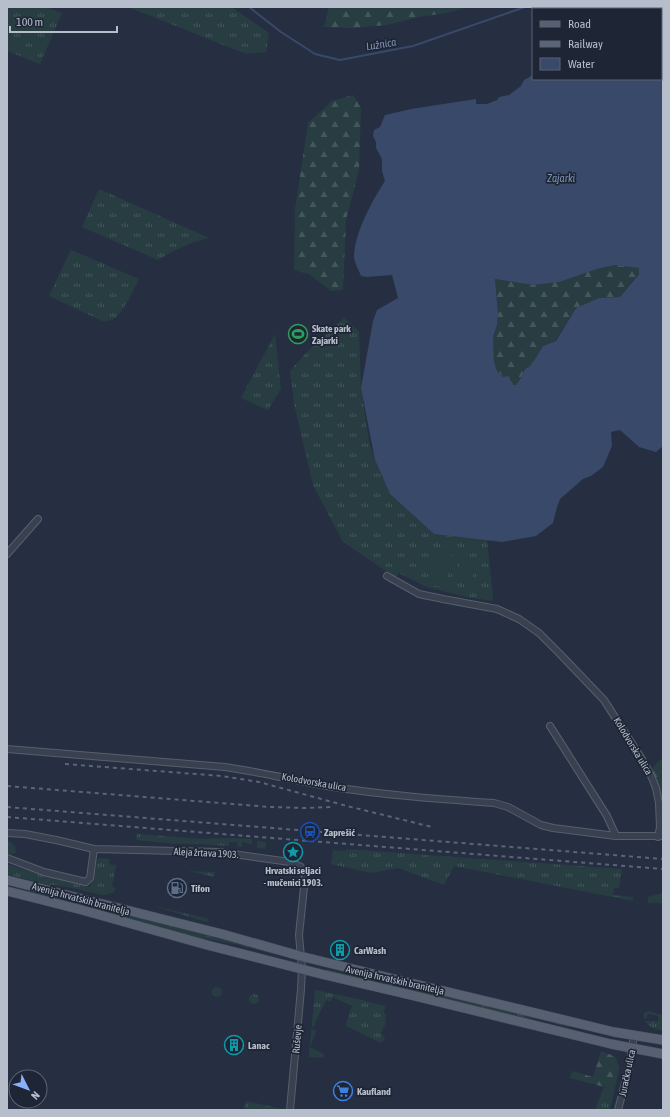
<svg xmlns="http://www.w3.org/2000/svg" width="670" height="1117" font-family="'Asap Condensed',sans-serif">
<defs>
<pattern id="grass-tufts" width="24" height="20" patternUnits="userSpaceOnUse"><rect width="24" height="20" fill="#273d42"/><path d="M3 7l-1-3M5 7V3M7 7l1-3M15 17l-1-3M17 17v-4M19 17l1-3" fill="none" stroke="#44575c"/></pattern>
<pattern id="forest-firs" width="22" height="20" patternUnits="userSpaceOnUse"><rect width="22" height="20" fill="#273d42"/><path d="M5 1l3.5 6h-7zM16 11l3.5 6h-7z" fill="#44575c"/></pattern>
</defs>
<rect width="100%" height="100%" fill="#252f41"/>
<!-- grass -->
<g fill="url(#grass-tufts)">
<polygon points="7,7 45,7 62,13 40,64 7,51"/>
<polygon points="128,7 231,7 269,33 266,52 248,54 241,52"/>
<path d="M99,189l110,49c-18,4 -35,12 -51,22l-76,-33z"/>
<path d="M71,250l68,29c-6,11 -16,36 -27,41 -3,1 -6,1 -10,1l-53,-25z"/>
<polygon points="344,318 359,331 361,388 369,441 375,460 390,494 434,534 487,540 493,596 492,601 466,597 427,587 399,573 395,577 343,542 313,485 294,404 290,371 306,353"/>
<polygon points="275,334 281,389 268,410 241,398"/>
<polygon points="137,834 204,839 227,838 252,839 252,844 242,842 242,847 238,847 237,842 229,842 229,846 199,844 179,844 136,840"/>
<polygon points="7,841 9,841 15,847 16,853 7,855"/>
<polygon points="257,841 266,842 265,849 257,848"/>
<polygon points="346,849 622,869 619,888 614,888 613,895 633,897 633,901 454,866 444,885 398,868 371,873 331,864 333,850 346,851"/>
<path d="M98,858l12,1 -1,5 7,1v1l-4,21 4,1c-2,6 -8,7 -14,7l-34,-8 -13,-2h-8l-40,-11v-10l26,8 56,15 2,-2z"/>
<polygon points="188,871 215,872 214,877"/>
<polygon points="7,883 274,953 273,954 240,945 191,936 155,925 7,885"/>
<polygon points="663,893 663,903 648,903 648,897"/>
<polygon points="154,906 206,918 209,921 206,922"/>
<path d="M327,969c21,5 41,12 63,13l180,42 -1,3 -33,-8 -25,-4 -185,-43z"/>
<circle cx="217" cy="992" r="5"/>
<path d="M315,990l43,9 27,7 -1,8h2l-1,11 -4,8 4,6 -4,4 -35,-17c0,-3 4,-16 6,-20l-19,-9 -3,5 -4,-2 -14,29 4,2 -6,16 14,7 -1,4 -13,-1 -1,-1z"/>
<circle cx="254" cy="999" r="5"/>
<path d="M648,1011l15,4v16c-7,-1 -14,-4 -18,-10h13v-5l-10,-2 -2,5h-2v-6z"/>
<polygon points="604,1087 615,1088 610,1110 595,1110"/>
<polygon points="246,1101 282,1109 283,1110 244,1110"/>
</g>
<!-- forest -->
<g fill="url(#forest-firs)">
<polygon points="329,7 468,7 447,13 419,17 387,25 354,28 324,27"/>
<polygon points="353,95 361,108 359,170 346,220 343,290 331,291 309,274 294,270 295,209 308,123 332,101"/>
<polygon points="615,265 639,267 639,273 620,297 599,298 576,308 555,341 543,346 532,364 529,367 525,369 521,379 516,385 513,385 497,371 494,362 493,337 497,325 498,314 495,279 532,285"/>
<path d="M663,758v63l-8,-43 -4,-9c4,-3 7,-8 12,-11z"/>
<polygon points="601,1051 616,1057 619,1069 615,1088 604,1087 570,1078 572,1071 593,1077"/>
</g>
<!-- garden -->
<g fill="#273d42">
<polygon points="296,326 299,331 300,332 303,331 308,336 299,345 295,344 290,332 293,327"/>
<polygon points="432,549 452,553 446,587 427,585"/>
<polygon points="460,559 476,561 471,584 457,582"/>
</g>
<!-- water -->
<path fill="#384969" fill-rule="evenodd" d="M661,34h2v412l-7,6 -17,-5 -19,-17 -9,2 1,14 -9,21 -12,9 -8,3 -23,20 -3,8 -4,16 -17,13 -34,6 -68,-8 -44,-40 -15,-34 -14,-72 12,-67 4,-11 21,-12 -6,-23 -25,2 -6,-1c-2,-5 -7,-14 -7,-20 1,-24 18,-55 31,-75l-3,-10v-12l-6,-11v-6l-3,-6 1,-6 6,-3 5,-12 26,-6 65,-10v5h11l10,-4 2,-3 10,-2 12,-9 3,-6 9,-5v4h128zM615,265l24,3v6l-19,23 -21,1 -23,10 -20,33 -13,5 -11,18 -3,3 -4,2 -4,9 -5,7h-3l-2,-2 -2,-7 -6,1 -6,-6 -3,-9 -1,-25 4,-12 1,-11 -3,-35 37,6 27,-3 38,-13z"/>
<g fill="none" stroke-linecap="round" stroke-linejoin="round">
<!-- stream -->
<polyline stroke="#384969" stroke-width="2" points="249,7 281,32 315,54 340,60 413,46 525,7"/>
<!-- minor casing -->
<g stroke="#575f6e" stroke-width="8">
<g id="minor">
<polyline points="7,554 38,519"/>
<polyline points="387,576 419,594 443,599 497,609 519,619 539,633 560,654 604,700 645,764 652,778 656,788 659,803 660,827 658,837"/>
<polyline points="550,726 607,816 616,836"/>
<path d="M7,749l218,18c34,5 68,13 102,19 55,9 111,13 167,17l14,4 33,18 12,3 63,8h47"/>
<polyline points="7,833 25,834 56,840 94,849 219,852 290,862 301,867 304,872 305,878 299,935 302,969 301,989 290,1110"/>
<polyline points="7,858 44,872 86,882 90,878 94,849"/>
<polyline points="618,1110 629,1068 634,1035"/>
</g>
</g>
<!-- primary casing -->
<g stroke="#434a5a" stroke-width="10">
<g id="primary">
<polyline points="7,880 222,934 300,956 394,979 614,1032 663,1040"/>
<polyline points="7,891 82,910 207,945 321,974 415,996 611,1044 663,1054"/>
</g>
</g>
<!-- minor -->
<use href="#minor" stroke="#394151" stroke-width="6"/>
<!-- primary -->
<use href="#primary" stroke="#576071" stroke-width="9"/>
<!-- rail -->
<g stroke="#5b6578" stroke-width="2" stroke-dasharray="4 4" stroke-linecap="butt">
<polyline points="65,764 222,776 259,782 347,806 432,827"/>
<polyline points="7,786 270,807 304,808 331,807"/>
<polyline points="7,807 663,859"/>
<polyline points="7,817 663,869"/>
</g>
</g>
<!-- icons -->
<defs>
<g id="stadium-ring" transform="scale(1)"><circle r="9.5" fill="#1e2636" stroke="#2e9e5b" stroke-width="1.5"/><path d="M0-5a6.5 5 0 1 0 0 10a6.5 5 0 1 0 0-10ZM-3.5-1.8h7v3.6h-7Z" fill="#2e9e5b"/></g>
<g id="station-ring" transform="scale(1)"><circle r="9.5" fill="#1e2636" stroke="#1a4fb4" stroke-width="1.5"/><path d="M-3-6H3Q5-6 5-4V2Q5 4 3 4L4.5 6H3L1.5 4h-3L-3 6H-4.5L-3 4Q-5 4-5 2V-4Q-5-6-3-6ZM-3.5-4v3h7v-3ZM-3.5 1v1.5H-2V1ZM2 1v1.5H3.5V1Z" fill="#1a4fb4"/></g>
<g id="sight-ring" transform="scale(1)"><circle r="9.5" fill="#1e2636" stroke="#0f9aa8" stroke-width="1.5"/><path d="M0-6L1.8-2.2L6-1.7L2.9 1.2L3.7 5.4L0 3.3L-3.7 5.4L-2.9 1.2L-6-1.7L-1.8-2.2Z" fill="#0f9aa8"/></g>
<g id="fuel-ring" transform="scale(1)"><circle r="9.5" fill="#1e2636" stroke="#5c6f8a" stroke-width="1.5"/><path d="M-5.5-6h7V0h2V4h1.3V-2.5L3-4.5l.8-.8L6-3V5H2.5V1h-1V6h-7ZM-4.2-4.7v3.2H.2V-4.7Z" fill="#5c6f8a"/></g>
<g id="building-ring" transform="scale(1)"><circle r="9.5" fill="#1e2636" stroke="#0f9aa8" stroke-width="1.5"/><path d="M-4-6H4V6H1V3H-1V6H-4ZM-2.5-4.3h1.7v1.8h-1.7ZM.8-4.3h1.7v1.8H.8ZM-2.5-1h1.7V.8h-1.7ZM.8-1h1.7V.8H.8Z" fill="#0f9aa8"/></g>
<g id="supermarket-ring" transform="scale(1)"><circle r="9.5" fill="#1e2636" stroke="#3f7fe0" stroke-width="1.5"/><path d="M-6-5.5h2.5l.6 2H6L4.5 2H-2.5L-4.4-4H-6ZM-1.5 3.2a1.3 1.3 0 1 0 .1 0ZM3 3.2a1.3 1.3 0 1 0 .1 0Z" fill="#3f7fe0"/></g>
</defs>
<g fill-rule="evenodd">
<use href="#stadium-ring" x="298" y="334"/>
<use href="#station-ring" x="310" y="832"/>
<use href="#sight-ring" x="293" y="852"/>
<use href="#fuel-ring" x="177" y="888"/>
<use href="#building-ring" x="340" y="950"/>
<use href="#building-ring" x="234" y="1045"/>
<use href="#supermarket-ring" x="343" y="1091"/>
</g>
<g text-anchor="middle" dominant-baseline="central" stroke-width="3.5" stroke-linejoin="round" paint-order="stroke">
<!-- poi labels -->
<g font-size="10" font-weight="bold" fill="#b6bdcb" stroke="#1e2636" text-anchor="start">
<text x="312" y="328">Skate park<tspan x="312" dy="12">Zajarki</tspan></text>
<text x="324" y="832">Zaprešić</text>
<text x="293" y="870" text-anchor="middle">Hrvatski seljaci<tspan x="293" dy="12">- mučenici 1903.</tspan></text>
<text x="191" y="888">Tifon</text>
<text x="354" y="950">CarWash</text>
<text x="248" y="1045">Lanac</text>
<text x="357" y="1091">Kaufland</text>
</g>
<!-- street labels -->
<g font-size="10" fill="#b6bdcb" stroke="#1e2636">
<text transform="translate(633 746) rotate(59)">Kolodvorska ulica</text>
<text transform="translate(314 782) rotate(10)">Kolodvorska ulica</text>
<text transform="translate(206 853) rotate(3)">Aleja žrtava 1903.</text>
<text transform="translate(81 899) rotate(15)">Avenija hrvatskih branitelja</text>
<text transform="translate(395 980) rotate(13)">Avenija hrvatskih branitelja</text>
<text transform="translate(297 1039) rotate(-85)">Ruševje</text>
<text transform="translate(627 1073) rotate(-78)">Juračka ulica</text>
</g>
<!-- water labels -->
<g font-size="11" font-style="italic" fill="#7c90b3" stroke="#1e2636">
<text transform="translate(381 44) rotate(-10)">Lužnica</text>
<text x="561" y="178">Zajarki</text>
</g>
</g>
<!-- border -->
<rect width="670" height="1117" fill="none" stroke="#b6bdcb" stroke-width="16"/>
<!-- legend -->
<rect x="532" y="8" width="130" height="72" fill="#1e2636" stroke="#5b6272"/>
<rect x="540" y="21" width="20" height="6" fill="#576071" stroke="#5b6272"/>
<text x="568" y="28" font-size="12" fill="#b6bdcb">Road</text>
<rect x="540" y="41" width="20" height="6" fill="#5b6578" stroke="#5b6272"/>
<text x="568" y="48" font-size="12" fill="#b6bdcb">Railway</text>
<rect x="540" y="58" width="20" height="12" fill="#384969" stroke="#5b6272"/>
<text x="568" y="68" font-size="12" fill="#b6bdcb">Water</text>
<!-- north arrow -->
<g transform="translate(28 1089) rotate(132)"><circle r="19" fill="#1e2636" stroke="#5b6272"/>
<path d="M0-3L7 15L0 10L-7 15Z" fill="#8aaffb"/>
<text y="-6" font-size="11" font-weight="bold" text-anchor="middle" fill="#b6bdcb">N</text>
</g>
<!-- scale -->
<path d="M10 26v6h107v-6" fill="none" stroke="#b6bdcb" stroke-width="2"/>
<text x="16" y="26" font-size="12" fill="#b6bdcb" stroke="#1e2636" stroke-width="3" paint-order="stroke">100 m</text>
</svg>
